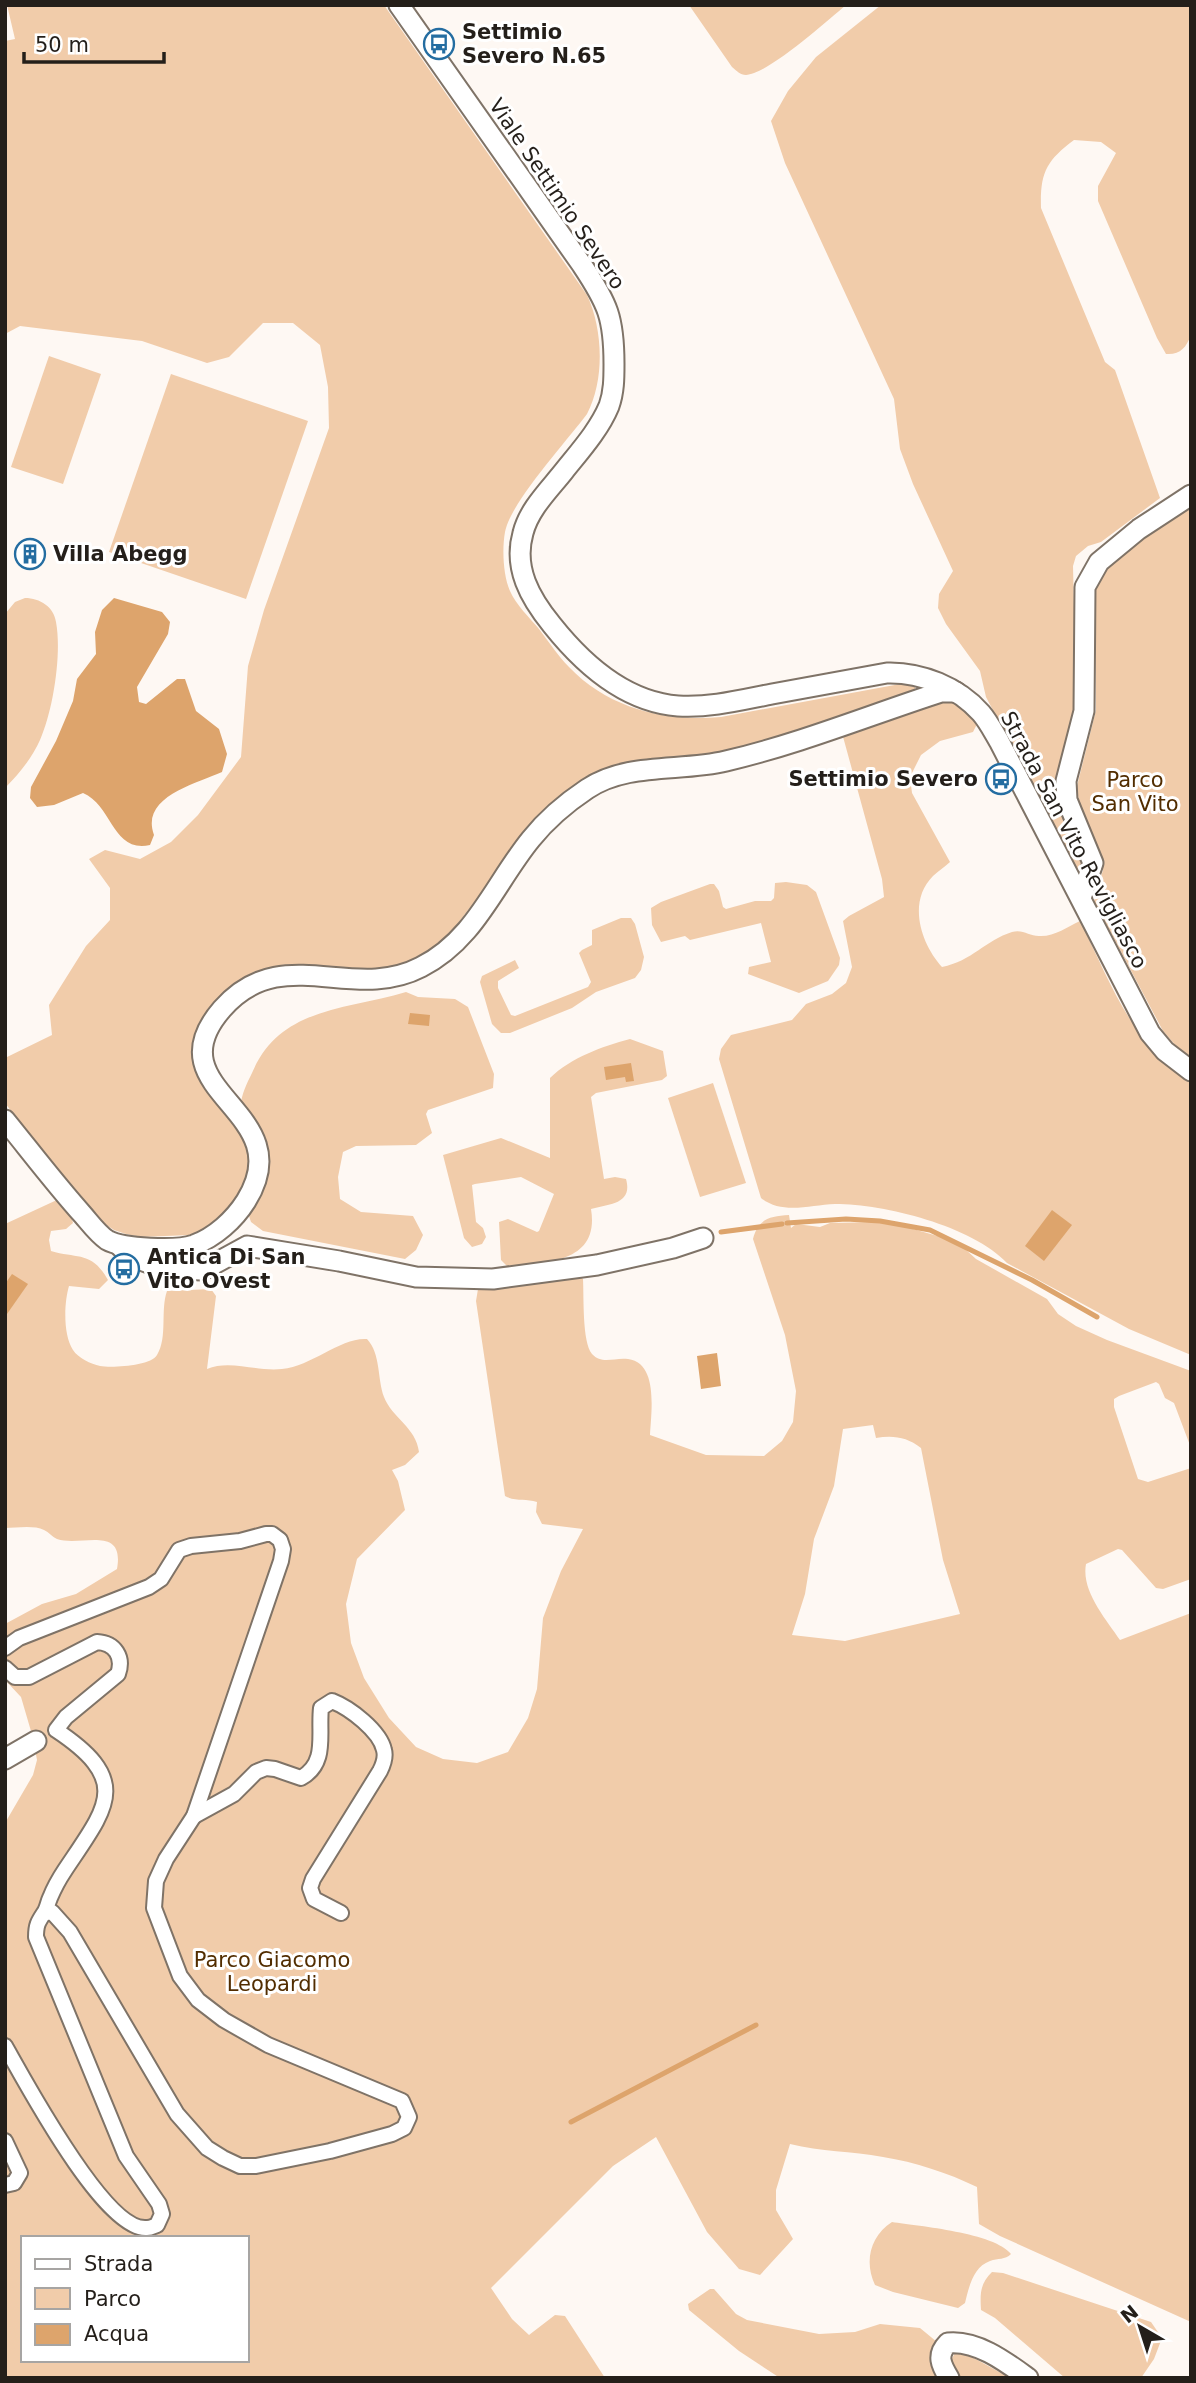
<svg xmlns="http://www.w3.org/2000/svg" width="1196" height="2383" font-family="'DejaVu Sans',sans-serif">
<rect width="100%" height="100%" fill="#fef8f3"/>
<!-- green -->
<g fill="#f1ccaa" fill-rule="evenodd">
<path d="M7,5h377l203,290c16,34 18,85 0,119 -20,27 -77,89 -82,118 -3,17 -2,43 5,59 6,14 20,27 29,38 10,13 19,27 30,38 40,42 97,55 152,50l190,-35 4,4v7l-178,58 -127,18 -121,114 -37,48 -20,18 -20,13 -29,9 -81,-7 -21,1 -27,7 -23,16 -33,48 -4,16 1,12 11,26 34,38 6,11 5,28 -12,31 -25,26 -24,11 -49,2 -15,-3 -12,-4 -23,-15 -86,-112v-45l47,-23 -3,-30 37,-59 24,-26v-32l-21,-29 16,-9 35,9 31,-17 27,-27 43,-58 7,-91 16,-56 65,-182 -1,-41 -8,-42 -27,-22h-30l-34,34 -22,6 -65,-22 -122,-15 -15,8v-293l10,-2z"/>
<path d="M689,5h157c-19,16 -78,69 -100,70 -6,0 -9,-4 -14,-8z"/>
<path d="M881,5h310v330c-5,13 -11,20 -25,19l-9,-16 -59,-137v-15l18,-33 -15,-11 -27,-2c-28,21 -34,33 -33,68l64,154 10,8 45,128 -59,44 -13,4 -12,10 -3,10 3,125 -1,19 -19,87 15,39 14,25 -1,12h-5l-93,-176 -6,-26 -34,-47 -8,-16 1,-14 14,-23 -40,-87 -13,-35 -6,-50 -109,-236 -14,-42 17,-30 28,-34z"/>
<polygon points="49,356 101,374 63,484 11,467"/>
<polygon points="171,374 308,421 246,599 109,552"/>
<path d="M1191,507v550l-15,-11 -13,-15 -69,-130 9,-31 -2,-12 -15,-32 -7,-22 -2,-18 19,-76 -1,-115c2,-10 4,-18 11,-25 21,-21 59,-49 85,-63z"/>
<path d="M25,598c15,0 29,9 31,24 6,32 -3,89 -16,118 -8,18 -21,34 -35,48v-174l10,-12z"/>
<path d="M943,701l18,4 17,17 -5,10 -33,9 -19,14 -11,22 2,16 38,69c-5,5 -12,9 -17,14 -26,26 -12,68 9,91 30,-6 44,-27 70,-35 11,-3 17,4 27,4 15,1 28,-9 41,-15 31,62 50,121 111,161v273l-62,-26 -122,-66c-35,-37 -122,-59 -172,-59 -25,1 -53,11 -74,-6l-42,-139 2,-10 10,-14 61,-15 14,-16 26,-10 14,-11 6,-16 -9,-46 6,-5 35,-19 -2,-18 -40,-146z"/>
<polygon points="786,882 807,885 816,892 840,958 839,965 828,981 799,993 748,974 749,967 771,962 761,923 690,940 685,936 661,942 652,925 651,908 661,902 710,884 714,884 719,891 723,907 726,909 755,901 771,901 774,898 775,883"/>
<polygon points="621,918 631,918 635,924 644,957 641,970 635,978 596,992 572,1008 510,1033 501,1033 492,1024 480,982 482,976 515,960 519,968 498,981 498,988 511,1015 515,1016 588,987 591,982 579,953 582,950 592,945 592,930"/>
<path d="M406,992l12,5 37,2 13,8 26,67 -1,14 -65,22 -2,4 6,19 -16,12 -60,1 -13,6 -5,25 2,22 21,13 52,4 10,19 -7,15 -11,9 -142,-28 -12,-9 -3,-9 14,-28c-6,-24 -17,-51 -21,-77 -1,-11 6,-25 11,-35 28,-67 96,-63 154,-81z"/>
<path d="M630,1039l33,12 4,25 -5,4 -66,13 -5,4 13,82 11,-2 11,2c7,25 -16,25 -35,30 9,54 -45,54 -84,57l-6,-6 -2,-38 9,-3 29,13 2,-1 15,-37 -33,-17 -46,7 -3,1 4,37 7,6 3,9 -4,7 -10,3 -8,-9 -21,-83 58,-17 49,20v-80c22,-21 51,-31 80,-39z"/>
<polygon points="713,1083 746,1183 700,1197 668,1098"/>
<path d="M59,1199l12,16 2,8 -7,6 -15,2 -2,9 2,11c27,8 41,0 57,29l-9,9 -30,-3c-5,17 -6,49 4,64 5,8 18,14 27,16 12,2 51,0 57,-11 11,-18 3,-44 10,-64l44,-2 5,7 -9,73c23,-10 50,3 75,0 30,-3 59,-32 85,-30 14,15 10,39 17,58 8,21 32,30 35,55l-14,13 -13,5 6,11 7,29 -48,49 -11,45 5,39 13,35 25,40 27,29 27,12 34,4 31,-11 20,-34 9,-29 6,-71 18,-47 22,-42 -41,-5 -6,-12 1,-10c-11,-4 -21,0 -32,-6l-29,-195 2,-12 6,-5 92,-11 7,6c1,17 -1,63 9,75 10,11 23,3 36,5 31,4 23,54 22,76l56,20 58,1 18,-15 11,-19 3,-31 -11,-56 -32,-96c5,-20 17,-23 36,-24l2,13 5,-4 24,3 10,-4 49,-1 20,3 42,12 23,11 12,11 71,40 11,15 18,12 31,14 84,31v77l-17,-45 -9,-5 -6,-14 -3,-2 -37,14 -5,3v8l24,72 10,3 43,-14v111l-28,10 -7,-1 -34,-38 -4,-1 -32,15c-5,27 20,55 34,76l71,-27v709l-191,-86 -21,-12 -2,-37c-29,-14 -62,-25 -94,-30 -32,-6 -62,-5 -93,-13l-14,46v20l17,29 -33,36 -21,-6 -32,-37 -51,-95 -43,29 -122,122 21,31 17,16 26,-20 10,1 40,62h-600v-555l28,-48 4,-15 -4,-22 -12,-41 -16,-17v-56l37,-20 34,-10 41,-25c8,-45 -36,-22 -60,-30 -5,-2 -8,-7 -13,-9 -10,-5 -28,-2 -39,-2v-304zM873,1425l3,13c17,-3 31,-1 45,10l22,112 17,54 -115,27 -53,-6 13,-41 9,-55 20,-53 9,-57zM23,2238h224v122h-224z"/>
<path d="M892,2222c27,4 103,11 119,32 -6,6 -13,4 -21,7 -17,6 -21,26 -25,42l-7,5 -65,-16 -18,-7c-11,-23 -5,-49 17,-63z"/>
<path d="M992,2272l11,1 148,49 11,16 -8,21 -13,19h-76l-70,-60 -14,-8c-1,-17 -1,-26 11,-38z"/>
<polygon points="710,2289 714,2289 736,2314 747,2320 819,2334 855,2332 880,2324 920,2328 937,2342 931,2357 939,2378 780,2378 739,2351 689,2310 688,2304"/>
<polygon points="963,2352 1010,2378 961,2378 951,2360 955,2353"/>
</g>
<!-- water -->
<g fill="#dda46c">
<path d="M114,598l48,14 8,10 -2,12 -31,53 2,15 7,2 31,-25h8l11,32 23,18 8,25 -5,18c-27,12 -82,25 -68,63l-4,10c-38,8 -37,-39 -67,-52l-29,12 -17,2 -7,-9 1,-11 25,-46 17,-40 4,-22 19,-25 -1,-22 7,-22z"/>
<polygon points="410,1013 430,1015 429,1026 408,1024"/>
<polygon points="631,1063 634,1081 626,1082 625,1077 606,1080 604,1067"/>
<polygon points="1052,1210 1072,1225 1044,1261 1025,1246"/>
<polygon points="12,1274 28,1284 7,1314 5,1313 5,1284"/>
<polygon points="717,1353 721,1386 701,1389 697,1356"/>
</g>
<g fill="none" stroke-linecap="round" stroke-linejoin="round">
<!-- stream -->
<g stroke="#dda46c" stroke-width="5">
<polyline points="787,1223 846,1219 880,1221 930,1230 1032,1280 1097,1317"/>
<polyline points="721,1232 782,1224"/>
<polyline points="571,2122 756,2025"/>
</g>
<!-- pedestrian casing -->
<g stroke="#7f7367" stroke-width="18">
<g id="pedestrian">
<polyline points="5,1648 19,1638 149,1587 161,1579 179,1550 191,1546 240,1541 266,1534 272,1534 280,1540 283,1549 281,1561 194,1816 166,1859 156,1881 154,1908 180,1976 198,2000 224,2020 268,2045 402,2101 409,2117 404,2128 392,2134 330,2151 256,2166 240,2166 223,2158 207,2148 177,2114 70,1932 52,1912 45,1913"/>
<path d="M5,1668l10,9h14l68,-35c18,1 27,15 21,32l-52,43 -10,13c77,51 51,77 9,140 -6,9 -11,18 -15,28 -2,4 -3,11 -6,15 -6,9 -8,12 -8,24l90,219 33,48 3,10 -5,11c-3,1 -6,3 -10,3 -42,4 -122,-147 -142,-182"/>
<path d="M194,1816l40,-22 22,-22 10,-4 9,1 26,9c27,-15 17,-44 20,-70l11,-7c18,7 48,30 52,49 2,7 -1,15 -4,21l-67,108 -3,9 4,11 27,14"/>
<polyline points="5,2141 20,2173 14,2183 5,2185"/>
</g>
</g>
<!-- minor casing -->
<g stroke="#7f7367" stroke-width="23">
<g id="minor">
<path d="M399,5l183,260c26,39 32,53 32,99 0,14 0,28 -5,42 -10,24 -29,45 -45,65 -15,19 -35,38 -41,62 -10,35 7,65 29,92 31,39 73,77 126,81 32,2 63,-6 94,-12 39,-7 77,-14 115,-21 34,-1 71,14 94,40 7,8 12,18 18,28l151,292 15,18 26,20"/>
<polyline points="1081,898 1093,863 1067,800 1066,781 1084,711 1085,587 1099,562 1139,529 1191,495"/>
<path d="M5,1120c26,32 51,65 78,95 7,8 15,19 24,25 16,9 70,11 87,5 21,-8 40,-25 52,-44 57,-91 -96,-109 -24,-192 59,-68 130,-6 199,-42 54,-27 74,-84 110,-128 16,-20 35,-36 56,-50 40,-27 94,-17 139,-28 73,-17 144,-46 215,-69h15"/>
<polyline points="119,1245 130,1256 165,1269 203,1270 247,1246 339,1261 416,1277 493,1279 597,1265 673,1248 703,1238"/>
<polyline points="5,1759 36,1741"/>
<path d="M949,2378c-8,-13 -13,-23 -1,-35 29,-3 58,19 80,35"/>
</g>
</g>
<!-- pedestrian -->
<use href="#pedestrian" stroke="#fff" stroke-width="14"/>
<!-- minor -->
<use href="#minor" stroke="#fff" stroke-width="19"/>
</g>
<!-- icons -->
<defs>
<g id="bus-ring" transform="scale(1.575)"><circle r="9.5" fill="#fff" stroke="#246da1" stroke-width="1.5"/><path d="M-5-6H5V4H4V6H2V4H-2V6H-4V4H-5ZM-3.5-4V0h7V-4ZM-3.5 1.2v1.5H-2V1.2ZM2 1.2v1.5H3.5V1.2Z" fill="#246da1"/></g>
<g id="building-ring" transform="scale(1.575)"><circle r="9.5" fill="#fff" stroke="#246da1" stroke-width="1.5"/><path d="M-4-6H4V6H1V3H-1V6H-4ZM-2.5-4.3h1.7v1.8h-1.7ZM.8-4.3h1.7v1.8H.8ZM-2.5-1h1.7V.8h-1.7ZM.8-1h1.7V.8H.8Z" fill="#246da1"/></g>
</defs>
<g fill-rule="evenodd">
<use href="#bus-ring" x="439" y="44"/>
<use href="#building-ring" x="30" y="554"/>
<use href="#bus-ring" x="1001" y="779"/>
<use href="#bus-ring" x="124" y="1269"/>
</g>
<g text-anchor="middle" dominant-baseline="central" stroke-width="6" stroke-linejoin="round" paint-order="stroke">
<!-- poi labels -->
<g font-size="21" font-weight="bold" fill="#241f1a" stroke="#fff" text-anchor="start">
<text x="462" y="32">Settimio<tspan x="462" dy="24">Severo N.65</tspan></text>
<text x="53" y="554">Villa Abegg</text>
<text x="978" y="779" text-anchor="end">Settimio Severo</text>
<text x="147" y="1257">Antica Di San<tspan x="147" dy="24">Vito Ovest</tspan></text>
</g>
<!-- street labels -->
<g font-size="21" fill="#241f1a" stroke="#fff">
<text transform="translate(557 194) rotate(56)">Viale Settimio Severo</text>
<text transform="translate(1074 840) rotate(62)">Strada San Vito Revigliasco</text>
</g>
<!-- park labels -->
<g font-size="21" fill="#522d00" stroke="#fff">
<text x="1135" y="780">Parco<tspan x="1135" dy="24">San Vito</tspan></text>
<text x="272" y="1960">Parco Giacomo<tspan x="272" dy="24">Leopardi</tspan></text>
</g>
</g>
<!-- border -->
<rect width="1196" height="2383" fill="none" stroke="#241f1a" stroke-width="14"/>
<!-- legend -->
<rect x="21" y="2236" width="228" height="126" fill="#ffffff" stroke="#a7a5a3" stroke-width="2"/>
<rect x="35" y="2259" width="35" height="10" fill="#ffffff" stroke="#a7a5a3" stroke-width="2"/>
<text x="84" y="2271" font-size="21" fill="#241f1a">Strada</text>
<rect x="35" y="2288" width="35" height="21" fill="#f1ccaa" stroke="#a7a5a3" stroke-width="2"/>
<text x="84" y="2306" font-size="21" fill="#241f1a">Parco</text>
<rect x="35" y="2324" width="35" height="21" fill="#dda46c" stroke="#a7a5a3" stroke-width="2"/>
<text x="84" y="2341" font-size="21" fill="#241f1a">Acqua</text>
<!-- north arrow -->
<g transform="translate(1140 2327) rotate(321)" stroke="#ffffff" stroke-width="5" paint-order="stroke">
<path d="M0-5L12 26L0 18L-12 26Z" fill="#241f1a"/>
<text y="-10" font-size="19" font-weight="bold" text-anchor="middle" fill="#241f1a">N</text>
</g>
<!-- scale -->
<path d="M24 52v10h140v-10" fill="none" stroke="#241f1a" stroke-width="3.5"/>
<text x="35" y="52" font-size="21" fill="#241f1a" stroke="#ffffff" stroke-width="5" paint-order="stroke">50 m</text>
</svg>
